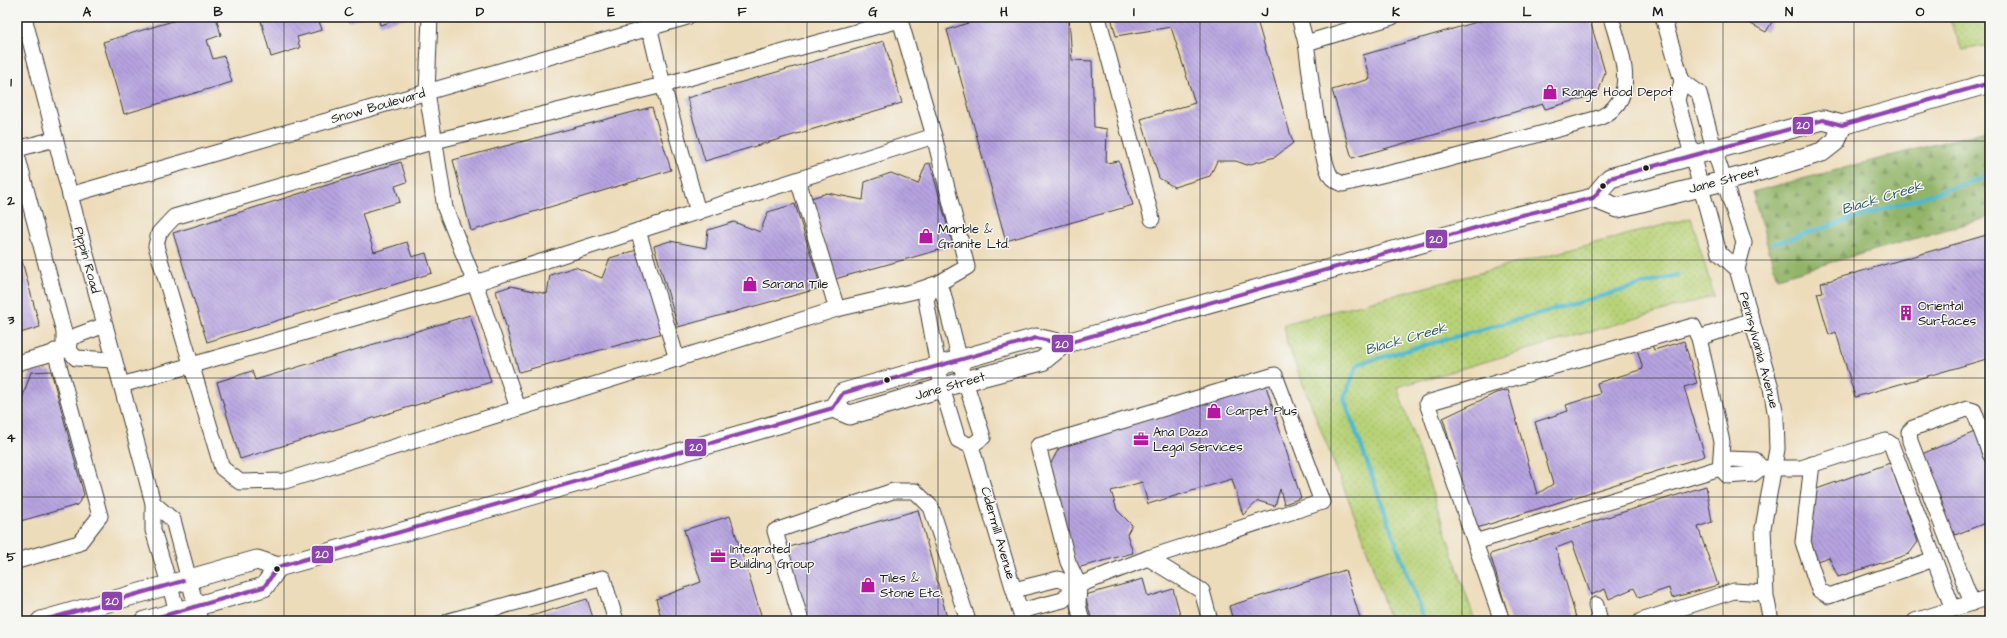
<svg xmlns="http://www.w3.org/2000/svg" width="2007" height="638" font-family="'Architects Daughter',sans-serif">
<defs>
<pattern id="grass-dots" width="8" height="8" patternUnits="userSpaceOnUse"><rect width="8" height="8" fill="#b8d277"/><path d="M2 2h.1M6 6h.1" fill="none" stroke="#9eb466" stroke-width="1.8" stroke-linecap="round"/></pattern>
<pattern id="forest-firs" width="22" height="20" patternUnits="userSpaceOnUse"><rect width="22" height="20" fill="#92b468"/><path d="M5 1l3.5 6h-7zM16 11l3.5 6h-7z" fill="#769255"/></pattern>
<pattern id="building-back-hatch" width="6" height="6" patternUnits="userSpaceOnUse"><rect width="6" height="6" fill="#b6a3e0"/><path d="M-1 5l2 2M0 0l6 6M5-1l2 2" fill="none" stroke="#9384b5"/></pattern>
</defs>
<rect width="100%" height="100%" fill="#f6f6f2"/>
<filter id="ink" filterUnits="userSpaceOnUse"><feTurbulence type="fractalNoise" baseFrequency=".025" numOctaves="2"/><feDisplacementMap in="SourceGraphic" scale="8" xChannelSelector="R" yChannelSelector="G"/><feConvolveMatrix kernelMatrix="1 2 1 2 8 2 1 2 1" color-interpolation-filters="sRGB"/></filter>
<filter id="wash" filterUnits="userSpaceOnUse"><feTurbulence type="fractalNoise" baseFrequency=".012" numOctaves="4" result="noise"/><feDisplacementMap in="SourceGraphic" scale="16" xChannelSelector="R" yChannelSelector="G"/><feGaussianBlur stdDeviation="0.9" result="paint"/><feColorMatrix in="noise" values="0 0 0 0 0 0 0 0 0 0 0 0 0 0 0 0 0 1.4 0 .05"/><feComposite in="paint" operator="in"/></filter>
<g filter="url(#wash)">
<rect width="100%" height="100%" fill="#eddcba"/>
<!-- grass -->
<g fill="url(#grass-dots)" stroke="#6a774a">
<polygon points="1949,17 1990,17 1990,45 1962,50"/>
<polygon points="1691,218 1714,296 1397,387 1475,621 1390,621 1363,537 1287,343 1284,324"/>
</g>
<!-- forest -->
<polygon fill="url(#forest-firs)" stroke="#576842" points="1990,130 1990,217 1777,278 1752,192"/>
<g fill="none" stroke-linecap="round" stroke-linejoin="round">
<!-- stream -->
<g stroke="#4eb8cb" stroke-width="4.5">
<polyline points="1773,244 1983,178 1990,165"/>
<polyline points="1424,621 1344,398 1358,364 1677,275"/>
</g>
</g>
<g id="blocks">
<!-- building -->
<g fill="url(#building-back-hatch)">
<polygon points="186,17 216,17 221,35 207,40 213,59 224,56 232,82 124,114 103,42"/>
<polygon points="260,17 331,17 319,21 322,30 297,37 300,48 271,57"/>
<polygon points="348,17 366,17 349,22"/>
<polygon points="378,17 408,17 380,25"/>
<polygon points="986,17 1069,17 1072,60 1092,61 1094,127 1107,129 1106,163 1119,161 1133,205 1006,241 947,30"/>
<polygon points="1111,17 1256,17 1293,143 1275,157 1247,165 1236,161 1217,161 1210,176 1174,187 1159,178 1141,119 1195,103 1171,27 1116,36"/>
<polygon points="1494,17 1589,17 1605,72 1598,94 1545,109 1543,104 1352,158 1332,90 1370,79 1363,55"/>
<polygon points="1749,17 1775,17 1766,32 1747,22"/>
<polygon points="884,41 902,103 705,161 687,98"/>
<polygon points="652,107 671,170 471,231 453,160"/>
<polygon points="401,162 407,182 395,186 400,202 362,213 374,252 407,242 412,257 426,253 432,273 207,342 173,233"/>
<polygon points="930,163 953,246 835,279 811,198 827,193 863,200 865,182 891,173 918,184 926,164"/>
<polygon points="795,204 821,288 678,327 654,246 670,241 706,248 708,230 734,222 760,232 768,212"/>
<polygon points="1990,234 1990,358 1855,397 1836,332 1829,335 1817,293 1823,292 1821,283"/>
<polygon points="17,243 40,327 17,334"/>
<polygon points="637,250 663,333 519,372 496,291 511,286 547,294 550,275 575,267 602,278 610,258"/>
<polygon points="470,315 491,382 240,459 217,382 252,371 255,380"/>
<polygon points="1684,341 1697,383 1684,387 1705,456 1474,529 1443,418 1496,393 1508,390 1537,494 1553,484 1535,422 1568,411 1566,405 1600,394 1597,383 1643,369 1637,349 1652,345 1654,350"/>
<polygon points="51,371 84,495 77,505 17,522 17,408 19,408 31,372"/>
<polygon points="1265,383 1301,498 1284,504 1280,489 1275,506 1258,501 1243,515 1232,479 1148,504 1142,482 1111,491 1117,510 1132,525 1127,534 1133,553 1077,568 1049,467 1060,446"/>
<polygon points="1977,431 1990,462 1990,521 1950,537 1917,456"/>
<polygon points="1890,463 1918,542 1909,554 1838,577 1829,557 1817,561 1806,525 1811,491"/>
<polygon points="1706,486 1712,522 1698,527 1718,585 1672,598 1669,588 1639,598 1634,588 1609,599 1605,589 1591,595 1572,542 1556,548 1577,621 1510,621 1490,554"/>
<polygon points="918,510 948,621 808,621 786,548"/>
<polygon points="730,516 763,621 662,621 656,599 701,582 684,530"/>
<polygon points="1345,570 1361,621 1233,621 1229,606"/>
<polygon points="1143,579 1148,597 1173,589 1182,621 1092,621 1085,595"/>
<polygon points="587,599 594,621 515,621"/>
</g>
</g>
</g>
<g filter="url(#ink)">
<use href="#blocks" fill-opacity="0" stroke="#3b3934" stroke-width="1"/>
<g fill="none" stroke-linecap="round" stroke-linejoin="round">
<!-- minor casing -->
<g stroke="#3b3934" stroke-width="17">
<g id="minor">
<polyline points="24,17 70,195 153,503 153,530 180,621"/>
<polyline points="430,17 427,92 445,208 475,283 518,408"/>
<polyline points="647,17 663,85 698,212"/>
<polyline points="1098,17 1152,219"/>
<polyline points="1299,17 1306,43 1392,17"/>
<polyline points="1663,17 1682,81 1677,100 1719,253 1737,269 1771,388 1776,417 1777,449 1763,528 1766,596 1771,621"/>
<path d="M1306,43c4,25 13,119 26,135 3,3 7,4 11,6l94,-22 162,-44c43,-19 21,-67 12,-101"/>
<polyline points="1682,81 1699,93 1714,149 1744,243 1737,269"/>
<polyline points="17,149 55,139"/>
<polyline points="17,155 64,332 64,350"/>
<polyline points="798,180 837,309"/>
<polyline points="70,195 687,17"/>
<polyline points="638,231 677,359"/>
<polyline points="105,325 70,338 68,349 76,358 114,360"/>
<polyline points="1699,338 1722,442 1720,468 1728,476 1753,474 1761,468 1801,468 1886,441 1891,444 1953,609"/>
<polyline points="17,363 64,350"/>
<polyline points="121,385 192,365 475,283 934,136 967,267 939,283 915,291 837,309 285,481 240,482 222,468 156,246 159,233 174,217 435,141 663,85 900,20 934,136"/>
<polyline points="971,446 983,437 965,381 943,293 933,285 926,300 942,388 958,440 971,446 1023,621"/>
<polyline points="1812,464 1803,542 1819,590 1829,596 1934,559"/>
<polyline points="153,503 173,520 200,621"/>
<polyline points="1475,542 1720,468 1728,459 1755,460 1761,468"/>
<polyline points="1148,558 1202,591 1210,621"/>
<polyline points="17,561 79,543 100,516 55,351"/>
<polyline points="1014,590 1058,579 1075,586"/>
<polyline points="1972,603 1910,441 1909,432 1913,428 1967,409 1974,411 1990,454"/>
<polyline points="1596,605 1600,621"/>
<polyline points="1020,611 1063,600 1075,586 1079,585 1148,558 1322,502 1275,375 1038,446 1068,562 1079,585 1078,605 1082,621"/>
<polyline points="449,621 603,578 616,621"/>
<polyline points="801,621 775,531 893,491 915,491 931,507 968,621"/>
<polyline points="1502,621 1427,403 1693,326 1699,338 1752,320"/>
<polyline points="1641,621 1734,591 1765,593"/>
<polyline points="1915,621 1990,597"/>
</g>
</g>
<!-- major casing -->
<g stroke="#3b3934" stroke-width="21">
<g id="major">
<polyline points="1593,198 1610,178 1823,120 1842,125 1990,83"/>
<polyline points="833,408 843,393 1036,338 1063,344"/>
<polyline points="41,621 257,560 278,567 502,504 833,408 850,415 965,381 1042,361 1063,344 1514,217 1593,198 1618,208 1747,175 1822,152 1836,141 1842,125"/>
<polyline points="145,621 264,587 278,567"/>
</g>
</g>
<!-- minor -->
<use href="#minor" stroke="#fff" stroke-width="15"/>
<!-- major -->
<use href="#major" stroke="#fff" stroke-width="19"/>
<!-- bus-1 casing -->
<g stroke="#f6f6f2" stroke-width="7">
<g id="bus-1">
<polyline points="41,621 183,581"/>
<polyline points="145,621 264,587 278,567 833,408 843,393 1036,338 1063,344 1514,217 1593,198 1610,178 1823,120 1842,125 1990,83"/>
</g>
</g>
<!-- bus-1 -->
<use href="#bus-1" stroke="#8e44ad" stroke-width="4"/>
</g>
</g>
<!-- grid -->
<path fill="none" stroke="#1c1c1c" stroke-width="1" stroke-opacity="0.55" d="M153,17v604M284,17v604M415,17v604M545,17v604M676,17v604M807,17v604M938,17v604M1069,17v604M1200,17v604M1331,17v604M1462,17v604M1592,17v604M1723,17v604M1854,17v604M17,141h1973M17,260h1973M17,378h1973M17,497h1973"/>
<!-- icons -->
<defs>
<g id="shop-bare" transform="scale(1.2)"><path d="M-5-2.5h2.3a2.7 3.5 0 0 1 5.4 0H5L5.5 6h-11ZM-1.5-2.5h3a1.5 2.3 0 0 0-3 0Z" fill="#b5179e" stroke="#f6f6f2" stroke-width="2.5" paint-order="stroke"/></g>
<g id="building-bare" transform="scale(1.2)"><path d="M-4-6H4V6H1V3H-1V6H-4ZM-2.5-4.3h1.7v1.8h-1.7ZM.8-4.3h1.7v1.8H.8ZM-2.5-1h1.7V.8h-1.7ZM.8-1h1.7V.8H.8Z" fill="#b5179e" stroke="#f6f6f2" stroke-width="2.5" paint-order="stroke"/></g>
<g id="office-bare" transform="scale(1.2)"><path d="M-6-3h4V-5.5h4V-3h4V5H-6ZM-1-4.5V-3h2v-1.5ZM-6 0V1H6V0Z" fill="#b5179e" stroke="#f6f6f2" stroke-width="2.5" paint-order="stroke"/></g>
</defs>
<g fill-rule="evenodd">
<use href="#shop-bare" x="1550" y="92"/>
<use href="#shop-bare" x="926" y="236"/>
<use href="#shop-bare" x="750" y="284"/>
<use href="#building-bare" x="1906" y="313"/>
<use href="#shop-bare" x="1214" y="411"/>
<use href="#office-bare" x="1141" y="439"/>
<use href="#office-bare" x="718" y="556"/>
<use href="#shop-bare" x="868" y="585"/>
</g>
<!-- markers -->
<g fill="#1c1c1c" stroke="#f6f6f2" stroke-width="1.5">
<circle cx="1646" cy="168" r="3.5"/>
<circle cx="1603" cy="186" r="3.5"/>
<circle cx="887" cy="380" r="3.5"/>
<circle cx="277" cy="569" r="3.5"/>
</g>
<g text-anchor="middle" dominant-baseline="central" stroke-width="3" stroke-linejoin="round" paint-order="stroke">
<!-- poi labels -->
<g font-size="13" fill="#1c1c1c" stroke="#f6f6f2" text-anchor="start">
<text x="1562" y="92">Range Hood Depot</text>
<text x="938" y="229">Marble &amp;<tspan x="938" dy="15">Granite Ltd.</tspan></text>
<text x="762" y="284">Sarana Tile</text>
<text x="1918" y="306">Oriental<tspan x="1918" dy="15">Surfaces</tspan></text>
<text x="1226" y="411">Carpet Plus</text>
<text x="1153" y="432">Ana Daza<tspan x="1153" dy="15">Legal Services</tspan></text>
<text x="730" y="549">Integrated<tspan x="730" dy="15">Building Group</tspan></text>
<text x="880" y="578">Tiles &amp;<tspan x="880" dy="15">Stone Etc.</tspan></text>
</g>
<!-- street labels -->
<g font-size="13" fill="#1c1c1c" stroke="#f6f6f2">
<text transform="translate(378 106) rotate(-16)">Snow Boulevard</text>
<text transform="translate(1724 180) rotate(-15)">Jane Street</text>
<text transform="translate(87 260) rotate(75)">Pippin Road</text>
<text transform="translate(1759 350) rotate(75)">Pennsylvania Avenue</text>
<text transform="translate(950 386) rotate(-16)">Jane Street</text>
<text transform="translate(998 533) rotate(74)">Cidermill Avenue</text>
</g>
<!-- water labels -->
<g font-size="14" font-style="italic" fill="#305a62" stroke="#f6f6f2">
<text transform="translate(1882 198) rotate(-17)">Black Creek</text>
<text transform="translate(1406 339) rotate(-16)">Black Creek</text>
</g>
</g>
<g stroke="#f6f6f2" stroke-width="1.5">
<rect x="1792" y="116" width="22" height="19" rx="4" fill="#8e44ad"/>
<rect x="1425" y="229" width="23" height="20" rx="4" fill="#8e44ad"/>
<rect x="1051" y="334" width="23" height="19" rx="4" fill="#8e44ad"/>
<rect x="684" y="438" width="23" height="19" rx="4" fill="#8e44ad"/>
<rect x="311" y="545" width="23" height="19" rx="4" fill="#8e44ad"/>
<rect x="101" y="591" width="22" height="20" rx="4" fill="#8e44ad"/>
</g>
<g font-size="11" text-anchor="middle" font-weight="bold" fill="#fff">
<text x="1803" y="129">20</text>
<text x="1436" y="243">20</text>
<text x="1062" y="348">20</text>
<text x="696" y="451">20</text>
<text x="322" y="558">20</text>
<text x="112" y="605">20</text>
</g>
<!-- margin -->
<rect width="2007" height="638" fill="none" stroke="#f6f6f2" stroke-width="44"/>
<rect x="22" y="22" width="1963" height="594" fill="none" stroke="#1c1c1c" stroke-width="1.5"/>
<g font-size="13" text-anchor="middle" font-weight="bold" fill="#1c1c1c">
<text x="87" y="16">A</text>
<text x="218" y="16">B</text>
<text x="349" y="16">C</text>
<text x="480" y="16">D</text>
<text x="611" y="16">E</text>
<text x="742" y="16">F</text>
<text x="873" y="16">G</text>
<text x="1004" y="16">H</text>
<text x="1134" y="16">I</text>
<text x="1265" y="16">J</text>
<text x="1396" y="16">K</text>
<text x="1527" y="16">L</text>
<text x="1658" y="16">M</text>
<text x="1789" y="16">N</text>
<text x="1920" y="16">O</text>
<text x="11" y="86">1</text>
<text x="11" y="205">2</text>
<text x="11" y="324">3</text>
<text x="11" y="442">4</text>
<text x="11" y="561">5</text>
</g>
</svg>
